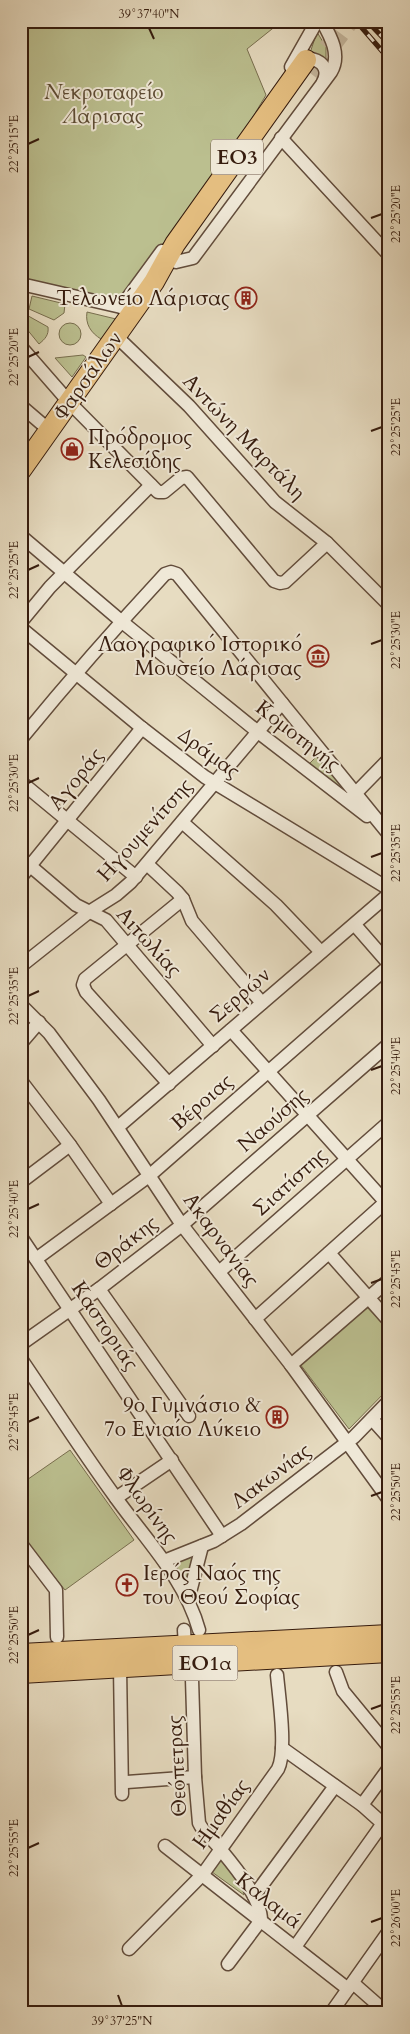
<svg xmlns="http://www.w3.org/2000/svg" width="410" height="2034" font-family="Cardo,serif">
<rect width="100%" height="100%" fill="#e7dcc1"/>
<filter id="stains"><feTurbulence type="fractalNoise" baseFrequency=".004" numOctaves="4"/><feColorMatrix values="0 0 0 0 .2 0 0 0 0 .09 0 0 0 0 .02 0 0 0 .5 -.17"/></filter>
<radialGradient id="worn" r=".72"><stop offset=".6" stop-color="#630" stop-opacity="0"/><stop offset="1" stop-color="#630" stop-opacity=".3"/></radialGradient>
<!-- green -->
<g fill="#bbbf8f" stroke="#786e4e">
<polygon points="21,21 282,21 247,49 266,95 245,130 171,233 118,302 21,278"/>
<polygon points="317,32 326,47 326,59 310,53"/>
<polygon points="32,296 65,304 64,313 54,320 29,309"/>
<path d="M87,312l29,7 -15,20c-10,-6 -16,-15 -14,-27z"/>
<path d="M23,313l25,14c1,8 -3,12 -9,17l-18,-22z"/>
<circle cx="70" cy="334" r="11"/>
<polygon points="83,355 86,357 72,377 55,358"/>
<polygon points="317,756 319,756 347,791 345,793 309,764"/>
<polygon points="365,1305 389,1330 389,1388 349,1429 300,1364"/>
<polygon points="70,1450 134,1540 65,1590 21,1536 21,1484"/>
<polygon points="195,1552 186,1584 173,1562"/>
<polygon points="221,1859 243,1890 244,1895 212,1872"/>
</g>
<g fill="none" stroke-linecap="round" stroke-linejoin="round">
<!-- primary-tunnel -->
<polyline stroke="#c4b69d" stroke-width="20" stroke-dasharray="20 10" stroke-linecap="butt" points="310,73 349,21"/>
<!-- minor casing -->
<g stroke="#624c3b" stroke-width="15">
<g id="minor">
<path d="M300,63l12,-4c12,3 17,12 11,23"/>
<polyline points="291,67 317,21"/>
<polyline points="281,138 389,255"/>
<path d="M176,262l17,-4 138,-186c10,-17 0,-35 -9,-51"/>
<polyline points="21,284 121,307 128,306"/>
<polyline points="121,307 162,251"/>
<polyline points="116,336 189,406 275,502 327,543 389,605"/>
<polyline points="21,347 69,402 158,492 164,492 181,478 187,477 274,581 280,583 285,582 327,543"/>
<polyline points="21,406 49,430"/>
<polyline points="21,536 121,621 258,732 367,816"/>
<polyline points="21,622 50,587 151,485"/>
<polyline points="21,628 142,728 205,777 389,889"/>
<path d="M21,739c46,-56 94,-111 144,-165l6,-2 6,2 210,258"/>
<polyline points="21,782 136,877"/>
<polyline points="350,799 389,759"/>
<polyline points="182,822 276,905 321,952"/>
<polyline points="21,858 76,905 106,920 213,1046"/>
<polyline points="147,864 177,892 183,899 192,921 262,1003"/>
<polyline points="21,877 142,728"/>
<polyline points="355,925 389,964"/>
<polyline points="21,966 89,912 116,895 131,882 282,703"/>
<polyline points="21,1005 49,1033 99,1100 182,1225 291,1365 389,1500"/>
<polyline points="231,1030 389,1206"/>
<polyline points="21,1043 39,1022"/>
<polyline points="21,1081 70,1145 111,1204"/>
<polyline points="169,1084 86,992 83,985 85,979 183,899"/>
<polyline points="118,1127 389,894"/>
<polyline points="21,1182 70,1145"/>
<polyline points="21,1237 222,1536"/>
<polyline points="329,1253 389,1321"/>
<polyline points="36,1259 149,1176 389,966"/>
<polyline points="219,1272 389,1122"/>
<polyline points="99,1289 189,1416"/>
<polyline points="255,1319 389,1199"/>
<polyline points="21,1344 99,1289 182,1225 389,1044"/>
<path d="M21,1359c32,47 62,94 95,139 30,42 69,81 83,132"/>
<polyline points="291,1365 389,1280"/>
<polyline points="372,1419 389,1438"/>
<polyline points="116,1498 172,1460"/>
<polyline points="21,1544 56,1590 57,1637"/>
<polyline points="164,1561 214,1541 241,1524 354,1437 389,1401"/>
<polyline points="188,1600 202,1546"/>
<polyline points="184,1630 185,1645"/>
<polyline points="120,1667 122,1794"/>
<polyline points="336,1672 343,1691 389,1747"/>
<path d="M192,1679l3,98 4,46c5,11 15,17 22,27 14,17 40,48 40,70l-33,44"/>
<polyline points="282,1748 362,1805 381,1822 381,1826 295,1947"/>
<polyline points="127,1782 195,1777"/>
<polyline points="362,1805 389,1768"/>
<polyline points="165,1846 348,1989"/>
<polyline points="254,1896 335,1786"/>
<path d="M129,1949l74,-75 75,-105c9,-18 1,-72 -1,-94"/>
<polyline points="353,1983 387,2013"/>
<polyline points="331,2013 389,1931"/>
</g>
</g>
<!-- primary casing -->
<g stroke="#361c0e" stroke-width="22">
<g id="primary">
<polyline points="21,470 154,282 175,244 306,60"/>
<polyline points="21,1654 389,1635"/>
<polyline points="21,1673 389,1652"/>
</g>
</g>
<!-- minor -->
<use href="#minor" stroke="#efe8d7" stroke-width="12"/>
<!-- primary -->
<use href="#primary" stroke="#e4be80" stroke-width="20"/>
<!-- rail casing -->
<g stroke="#361c0e" stroke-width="5">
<g id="rail">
<polyline points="356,21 389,59"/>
<polyline points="367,21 389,44"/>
</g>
</g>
<!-- rail -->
<use href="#rail" stroke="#efe8d7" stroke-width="3" stroke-dasharray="9" stroke-linecap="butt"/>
</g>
<!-- ticks -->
<path fill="none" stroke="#361c0e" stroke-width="2" d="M149,28l5,11M28,144l11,-5M371,218l11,-4M28,357l11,-5M371,431l11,-4M28,570l11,-5M371,644l11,-4M28,783l11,-5M371,857l11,-4M28,996l11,-5M371,1070l11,-4M28,1209l11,-5M371,1283l11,-4M28,1422l11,-5M371,1496l11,-4M28,1635l11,-5M371,1709l11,-4M28,1848l11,-5M371,1922l11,-4M118,1995l4,11"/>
<!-- icons -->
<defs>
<g id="building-ring" transform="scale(1.125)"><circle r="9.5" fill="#efe8d7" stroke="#8f2418" stroke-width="1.5"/><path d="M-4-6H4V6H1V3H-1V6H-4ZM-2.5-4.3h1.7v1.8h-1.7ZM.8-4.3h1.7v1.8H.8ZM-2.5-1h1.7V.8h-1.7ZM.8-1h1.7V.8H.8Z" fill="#8f2418"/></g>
<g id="shop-ring" transform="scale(1.125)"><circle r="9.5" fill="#efe8d7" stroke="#8f2418" stroke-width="1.5"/><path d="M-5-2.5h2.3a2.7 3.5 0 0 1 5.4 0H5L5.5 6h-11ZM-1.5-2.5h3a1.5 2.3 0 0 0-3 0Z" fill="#8f2418"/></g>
<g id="museum-ring" transform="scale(1.125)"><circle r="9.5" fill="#efe8d7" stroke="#8f2418" stroke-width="1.5"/><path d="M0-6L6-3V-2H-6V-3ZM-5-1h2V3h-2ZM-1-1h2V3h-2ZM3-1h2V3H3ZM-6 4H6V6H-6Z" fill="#8f2418"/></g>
<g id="church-ring" transform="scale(1.125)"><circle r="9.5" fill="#efe8d7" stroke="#8f2418" stroke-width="1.5"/><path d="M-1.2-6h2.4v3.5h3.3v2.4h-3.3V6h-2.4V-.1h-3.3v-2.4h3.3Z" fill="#8f2418"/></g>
</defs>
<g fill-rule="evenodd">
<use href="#building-ring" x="246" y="298"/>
<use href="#shop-ring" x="72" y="449"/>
<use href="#museum-ring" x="318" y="656"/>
<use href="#building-ring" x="277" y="1417"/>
<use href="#church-ring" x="127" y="1585"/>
</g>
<g text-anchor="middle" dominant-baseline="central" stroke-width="4" stroke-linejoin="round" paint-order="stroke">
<!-- shield labels -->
<g fill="#efe8d7" stroke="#6e594a" stroke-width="1">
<rect x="211" y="139.5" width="52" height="35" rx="4"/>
<rect x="172.5" y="1645.5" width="65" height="35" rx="4"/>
</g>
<g font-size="20" font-weight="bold" fill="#361c0e">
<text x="237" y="157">ΕΟ3</text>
<text x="205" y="1663">ΕΟ1α</text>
</g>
<!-- park labels -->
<g font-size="21" font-style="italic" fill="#5e4d35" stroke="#efe8d7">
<text x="104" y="92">Νεκροταφείο<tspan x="104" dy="24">Λάρισας</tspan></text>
</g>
<!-- poi labels -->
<g font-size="21" fill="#361c0e" stroke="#efe8d7" text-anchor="end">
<text x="230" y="298">Τελωνείο Λάρισας</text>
<text x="88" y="437" text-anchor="start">Πρόδρομος<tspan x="88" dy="24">Κελεσίδης</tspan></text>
<text x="302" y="644">Λαογραφικό Ιστορικό<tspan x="302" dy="24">Μουσείο Λάρισας</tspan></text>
<text x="261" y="1405">9ο Γυμνάσιο &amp;<tspan x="261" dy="24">7ο Ενιαίο Λύκειο</tspan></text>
<text x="143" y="1573" text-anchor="start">Ιερός Ναός της<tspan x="143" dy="24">του Θεού Σοφίας</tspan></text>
</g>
<!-- street labels -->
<g font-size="21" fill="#361c0e" stroke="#efe8d7">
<text transform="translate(88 376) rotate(-55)">Φαρσάλων</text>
<text transform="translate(244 437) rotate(46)">Αντώνη Μαρτάλη</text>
<text transform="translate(298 736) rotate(38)">Κομοτηνής</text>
<text transform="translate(209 753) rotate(36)">Δράμας</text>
<text transform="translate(76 779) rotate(-51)">Αγοράς</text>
<text transform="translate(145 830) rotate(-48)">Ηγουμενίτσης</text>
<text transform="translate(149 942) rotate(48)">Αιτωλίας</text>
<text transform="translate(240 995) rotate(-41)">Σερρών</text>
<text transform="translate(202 1102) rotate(-41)">Βέροιας</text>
<text transform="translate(273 1120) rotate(-41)">Ναούσης</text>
<text transform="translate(290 1182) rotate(-42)">Σιατίστης</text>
<text transform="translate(221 1240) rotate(53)">Ακαρνανίας</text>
<text transform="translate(126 1243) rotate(-38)">Θράκης</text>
<text transform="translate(105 1326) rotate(56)">Καστοριάς</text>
<text transform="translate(271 1476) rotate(-37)">Λακωνίας</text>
<text transform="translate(147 1505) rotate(54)">Φλωρίνης</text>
<text transform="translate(177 1766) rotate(-93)">Θεόπετρας</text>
<text transform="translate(221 1814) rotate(-54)">Ημαθίας</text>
<text transform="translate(269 1901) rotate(38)">Καλαμά</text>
</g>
</g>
<!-- margin -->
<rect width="410" height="2034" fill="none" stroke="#e7dcc1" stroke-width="55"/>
<rect x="28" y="28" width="354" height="1978" fill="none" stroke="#361c0e" stroke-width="2"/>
<g font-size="12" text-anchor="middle" fill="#361c0e">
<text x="149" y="18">39°37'40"N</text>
<text transform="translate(14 144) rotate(-90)" y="4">22°25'15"E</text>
<text transform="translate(396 214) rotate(-90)" y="4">22°25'20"E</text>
<text transform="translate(14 357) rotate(-90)" y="4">22°25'20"E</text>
<text transform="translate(396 427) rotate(-90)" y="4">22°25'25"E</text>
<text transform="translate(14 570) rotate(-90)" y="4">22°25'25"E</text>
<text transform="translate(396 640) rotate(-90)" y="4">22°25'30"E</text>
<text transform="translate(14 783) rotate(-90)" y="4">22°25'30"E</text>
<text transform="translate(396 853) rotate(-90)" y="4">22°25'35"E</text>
<text transform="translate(14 996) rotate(-90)" y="4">22°25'35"E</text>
<text transform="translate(396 1066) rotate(-90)" y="4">22°25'40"E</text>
<text transform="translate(14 1209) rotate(-90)" y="4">22°25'40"E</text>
<text transform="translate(396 1279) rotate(-90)" y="4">22°25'45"E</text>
<text transform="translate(14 1422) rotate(-90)" y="4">22°25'45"E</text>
<text transform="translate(396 1492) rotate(-90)" y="4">22°25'50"E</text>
<text transform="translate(14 1635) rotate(-90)" y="4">22°25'50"E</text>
<text transform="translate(396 1705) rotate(-90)" y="4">22°25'55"E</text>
<text transform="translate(14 1848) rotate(-90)" y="4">22°25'55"E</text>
<text transform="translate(396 1918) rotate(-90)" y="4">22°26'00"E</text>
<text x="122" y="2025">39°37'25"N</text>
</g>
<rect width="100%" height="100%" filter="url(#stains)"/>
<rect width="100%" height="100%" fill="url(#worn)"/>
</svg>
